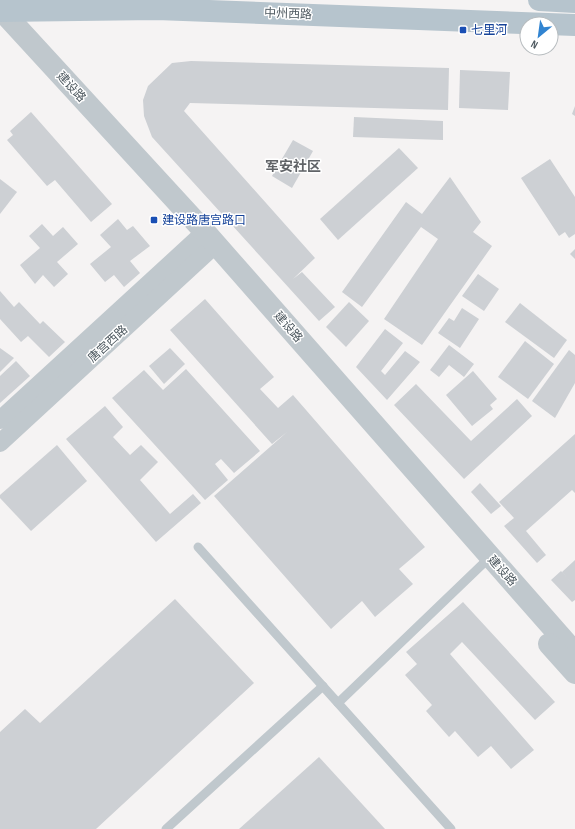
<svg xmlns="http://www.w3.org/2000/svg" width="575" height="829" font-family="'Sofia Sans Condensed','Noto Sans SC',sans-serif">
<rect width="100%" height="100%" fill="#f5f3f3"/>
<!-- building -->
<g fill="#cdd0d4">
<polygon points="191,61 449,68 448,110 190,103 184,111 315,258 293,279 302,272 335,307 319,321 152,137 144,116 143,100 148,86 172,63"/>
<polygon points="460,70 510,72 508,110 459,108"/>
<polygon points="575,106 575,116 572,114"/>
<polygon points="31,112 112,204 91,222 55,180 47,186 7,140 13,135 10,131"/>
<polygon points="354,117 443,121 443,140 353,137"/>
<polygon points="293,140 313,151 292,188 272,176"/>
<polygon points="399,148 418,168 338,240 320,219"/>
<polygon points="550,159 575,197 575,234 569,238 565,232 559,236 521,178"/>
<polygon points="450,177 481,222 473,232 492,246 422,345 384,319 438,239 421,227 362,307 342,292 406,202 422,214"/>
<polygon points="0,179 17,192 0,214"/>
<polygon points="118,219 127,230 133,226 150,246 130,261 140,273 124,287 114,275 105,282 90,264 111,247 100,235"/>
<polygon points="42,224 53,236 63,227 78,244 57,262 68,274 54,287 43,275 35,284 20,265 40,248 29,236"/>
<polygon points="575,249 575,259 570,254"/>
<polygon points="478,274 499,289 484,311 462,296"/>
<polygon points="0,291 14,307 19,302 40,324 43,321 65,342 49,357 28,336 21,342 0,319"/>
<polygon points="205,299 274,377 260,389 278,408 293,395 425,547 399,569 413,584 375,617 362,601 331,629 214,496 287,432 272,444 170,330"/>
<polygon points="349,302 369,321 346,347 326,327"/>
<polygon points="520,303 567,340 554,358 505,322"/>
<polygon points="462,308 479,319 460,348 438,333 449,318 454,321"/>
<polygon points="385,329 403,343 381,371 385,375 405,351 420,362 387,400 356,367"/>
<polygon points="525,341 554,364 528,399 498,377"/>
<polygon points="449,345 474,364 464,377 449,365 439,377 430,370"/>
<polygon points="0,348 14,358 0,372"/>
<polygon points="170,348 185,364 164,384 149,366"/>
<polygon points="569,350 575,355 575,383 555,418 532,401"/>
<polygon points="16,361 30,376 0,403 0,376"/>
<polygon points="186,369 260,451 234,473 221,459 215,464 228,480 205,500 112,398 144,370 163,390"/>
<polygon points="473,371 497,399 490,405 493,409 472,426 446,395"/>
<polygon points="416,384 471,441 517,399 532,416 464,479 394,405"/>
<polygon points="105,406 123,427 113,437 130,455 141,445 158,462 140,480 170,514 193,494 201,503 156,542 66,439"/>
<polygon points="575,434 575,493 572,490 526,531 546,555 537,563 504,526 514,518 499,502"/>
<polygon points="57,445 87,481 31,531 0,498 0,495"/>
<polygon points="480,483 501,506 491,514 471,492"/>
<polygon points="575,560 575,600 572,602 551,580 561,571 571,582 562,572"/>
<polygon points="175,599 254,683 96,829 0,829 0,732 25,709 40,723"/>
<polygon points="463,602 555,702 535,720 462,642 450,654 534,750 511,769 491,746 478,757 455,731 449,737 426,711 432,705 405,675 417,664 406,652"/>
<polygon points="319,757 385,829 239,829"/>
</g>
<g fill="none" stroke-linecap="round" stroke-linejoin="round">
<!-- service -->
<g stroke="#c0c8cd" stroke-width="9">
<polyline points="198,547 451,829"/>
<polyline points="338,703 490,557"/>
<polyline points="166,829 323,686"/>
</g>
<!-- minor -->
<g stroke="#c0c8cd" stroke-width="18">
<polyline points="0,420 205,232"/>
<polyline points="0,443 216,244"/>
</g>
<!-- tertiary -->
<g stroke="#c0c8cd" stroke-width="22">
<polyline points="0,4 2,11 205,232 575,653"/>
<polyline points="549,644 575,673"/>
</g>
<!-- primary -->
<g stroke="#b6c4cd" stroke-width="22">
<polyline points="539,0 575,2"/>
<polyline points="0,11 157,9 575,25"/>
</g>
</g>
<!-- markers -->
<g fill="#1a4fb4" stroke="#fff" stroke-width="1.5">
<rect x="459" y="26" width="8" height="8" rx="2"/>
<rect x="150" y="216" width="8" height="8" rx="2"/>
</g>
<g text-anchor="middle" dominant-baseline="central" stroke-width="3" stroke-linejoin="round" paint-order="stroke">
<!-- street labels -->
<g font-size="12" fill="#4c575e" stroke="#fff">
<text transform="translate(288 14) rotate(2)">中州西路</text>
<text transform="translate(71 87) rotate(47)">建设路</text>
<text transform="translate(288 327) rotate(49)">建设路</text>
<text transform="translate(108 344) rotate(-42)">唐宫西路</text>
<text transform="translate(502 571) rotate(48)">建设路</text>
</g>
<!-- transit labels -->
<g font-size="12" fill="#164399" stroke="#fff" text-anchor="start">
<text x="471" y="30">七里河</text>
<text x="162" y="220">建设路唐宫路口</text>
</g>
<!-- quarter labels -->
<g font-size="14" font-weight="bold" fill="#606367" stroke="#fff">
<text x="293" y="166">军安社区</text>
</g>
</g>
<!-- north arrow -->
<g transform="translate(539 36) rotate(209)"><circle r="19" fill="#ffffff" stroke="#b7bcbf"/>
<path d="M0-3L7 15L0 10L-7 15Z" fill="#3184d1"/>
<text y="-6" font-size="11" font-weight="bold" text-anchor="middle" fill="#4c575e">N</text>
</g>
</svg>
